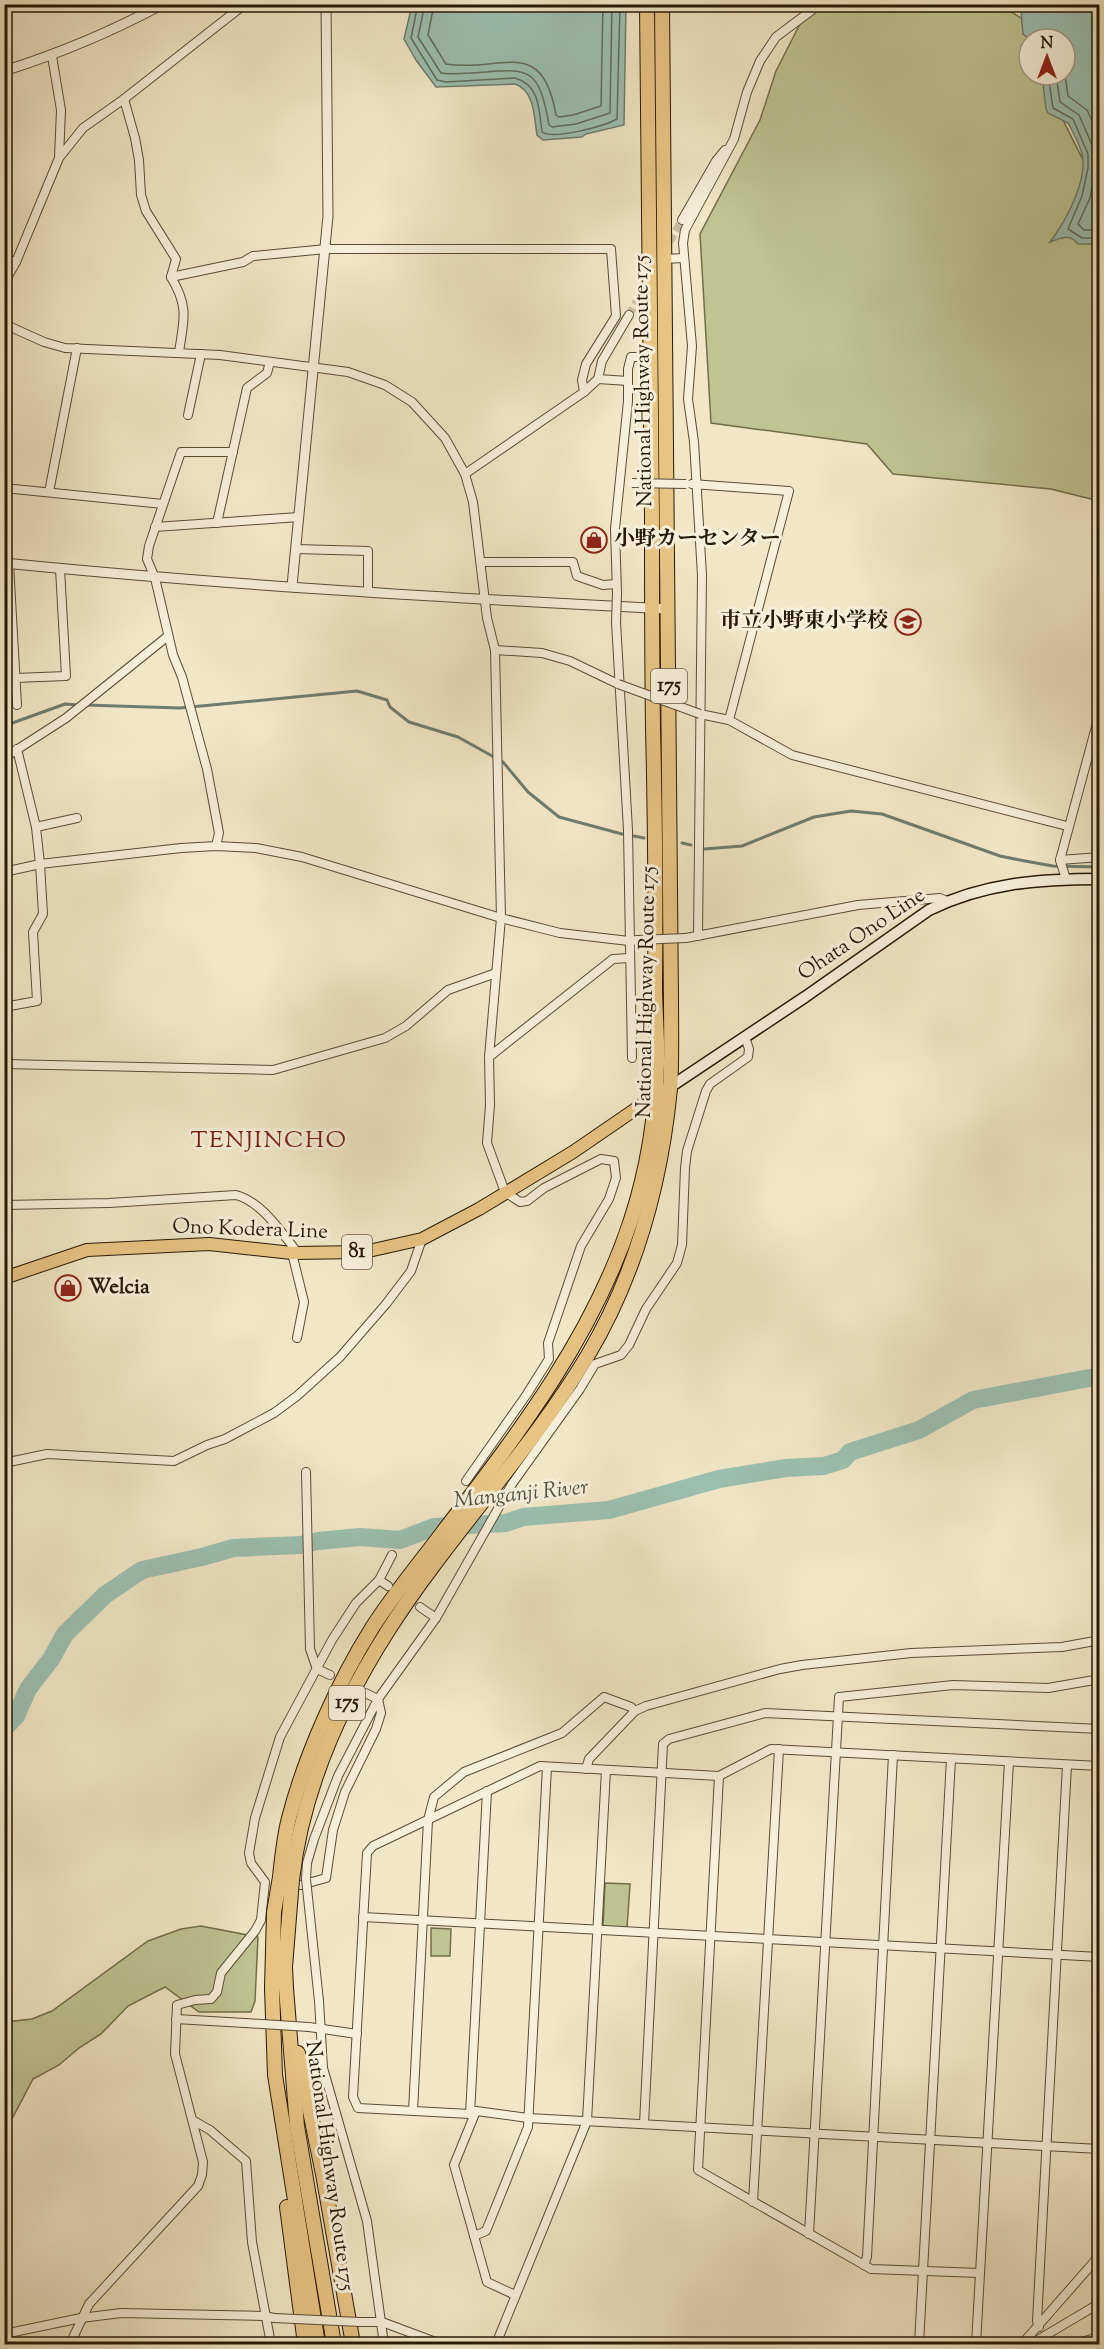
<svg xmlns="http://www.w3.org/2000/svg" width="1104" height="2349" font-family="'Sorts Mill Goudy','Noto Serif JP',serif">
<rect width="100%" height="100%" fill="#f1e7c6"/>
<filter id="stains"><feTurbulence type="fractalNoise" baseFrequency=".00333" numOctaves="4"/><feColorMatrix values="0 0 0 0 .2 0 0 0 0 .09 0 0 0 0 .02 0 0 0 .5 -.17"/></filter>
<radialGradient id="worn" r=".72"><stop offset=".6" stop-color="#630" stop-opacity="0"/><stop offset="1" stop-color="#630" stop-opacity=".3"/></radialGradient>
<!-- green -->
<g fill="#bec492" stroke="#726e4c" stroke-width="1.5">
<polygon points="831,5 1001,5 1033,26 1037,39 1029,39 1029,75 1048,75 1061,116 1089,172 1099,226 1099,501 1051,489 893,474 867,444 711,423 700,234 760,120 776,71 804,16"/>
<polygon points="605,1883 630,1884 627,1928 603,1927"/>
<polygon points="201,1926 258,1937 255,2001 251,2012 199,2012 165,1987 128,2006 101,2034 79,2048 59,2065 33,2079 13,2117 5,2123 5,2022 32,2019 52,2011 148,1941 181,1929"/>
<polygon points="431,1928 451,1929 450,1956 431,1956"/>
</g>
<!-- water -->
<g fill="#9bc0b1" stroke="#6d7d6d" stroke-width="1.5">
<path d="M412,5h214l-2,120 -38,9 -4,3 -39,3 -6,-5c-3,-18 -2,-44 -22,-51l-79,3 -20,-27 -12,-21z"/>
<path d="M1023,5h76v239h-21c-9,-11 -16,-6 -28,-2 16,-21 38,-62 32,-88 -3,-11 -9,-22 -14,-31l-20,-10 -2,-4 -4,-34h23v-36h-35l-7,-5 -2,-22z"/>
</g>
<g fill="none" stroke-linecap="round" stroke-linejoin="round">
<!-- shore -->
<g stroke="#616c5c" stroke-width="1.5">
<path d="M418,4l-7,34 26,42 9,2 69,-4c25,7 24,32 27,54 12,8 63,-6 75,-13l3,-115"/>
<path d="M425,4l-7,33 23,36c9,2 19,0 28,0 57,-3 69,-12 80,52l3,2 24,-3 34,-11 2,-109"/>
<path d="M434,4l-6,31 18,29c55,9 96,-30 110,51l3,2 14,-2 28,-9 2,-102"/>
<polyline points="1048,75 1053,108 1073,119 1088,154 1088,168 1082,196 1068,229 1082,238 1100,238"/>
<polyline points="1056,75 1060,102 1079,115 1095,152 1096,168 1090,198 1078,224 1084,230 1100,230"/>
<polyline points="1065,75 1068,96 1087,110 1100,137"/>
</g>
<!-- stream -->
<g stroke="#6d7d6d" stroke-width="3">
<polyline points="85,705 180,708 357,691 387,700 390,707 409,722 458,737 503,762 528,792 559,817 622,834"/>
<polyline points="4,726 65,704 79,705"/>
<polyline points="634,836 644,838"/>
<polyline points="682,843 691,845"/>
<polyline points="704,849 742,846 814,817 851,811 882,814 1000,856 1025,861 1053,866 1100,867"/>
</g>
<!-- river -->
<polyline stroke="#9bc0b1" stroke-width="18" points="4,1729 16,1716 28,1689 51,1659 65,1634 105,1595 142,1570 202,1557 233,1548 300,1545 318,1541 360,1537 400,1540 434,1527 506,1523 523,1517 609,1510 719,1479 786,1468 824,1466 843,1460 850,1452 919,1430 973,1400 1100,1376"/>
<!-- minor-tunnel -->
<polyline stroke="#c9bea0" stroke-width="8" stroke-dasharray="8 4" stroke-linecap="butt" points="629,315 682,220"/>
<!-- minor casing -->
<g stroke="#5a4c37" stroke-width="10">
<g id="minor">
<polyline points="52,56 61,110 59,157"/>
<path d="M124,99l11,39 4,22 2,35 5,16 30,48 -5,18c18,30 13,42 8,75"/>
<polyline points="682,220 716,161 725,150"/>
<polyline points="4,258 16,262"/>
<polyline points="663,259 684,258"/>
<polyline points="171,277 243,262 253,256 326,249 611,249 616,316 586,364 582,380 584,392"/>
<polyline points="4,283 16,262 59,158 83,128 124,99 245,4"/>
<polyline points="4,324 44,342 65,348 220,355 348,372 385,385 412,402 445,438 465,474 473,502 487,618 495,650 501,918 489,1057 490,1105 487,1143 505,1192 520,1202 527,1201 544,1188 601,1159 614,1161 616,1178 609,1199 581,1246 548,1343 549,1359 527,1394 466,1481"/>
<polyline points="598,379 602,361 629,315"/>
<polyline points="188,415 201,354"/>
<polyline points="465,474 584,392 598,379 628,381"/>
<polyline points="692,484 789,491 729,720"/>
<polyline points="4,488 163,504"/>
<polyline points="49,492 77,348"/>
<polyline points="217,523 247,388 267,373 270,362"/>
<polyline points="155,527 299,517"/>
<polyline points="296,549 368,551 368,592"/>
<polyline points="482,562 573,562 577,576 603,585 616,584"/>
<polyline points="9,564 17,705"/>
<polyline points="617,593 615,529 628,401 628,369 631,357 650,357"/>
<polyline points="616,622 628,830 632,1058"/>
<polyline points="495,650 542,653 570,661 618,684"/>
<polyline points="15,678 66,676 60,569"/>
<polyline points="700,714 729,720 792,755 1067,826"/>
<polyline points="4,758 66,718 168,636"/>
<polyline points="36,827 77,818"/>
<polyline points="216,846 219,833 207,769 182,677 173,655 155,578 147,559 149,546 181,452 233,452"/>
<polyline points="1060,860 1100,857"/>
<polyline points="4,872 40,864 181,848 216,846 256,848 302,857 501,918 560,933 629,941 638,940"/>
<polyline points="1066,879 1060,860 1100,712"/>
<polyline points="698,936 702,575 694,442 688,399 692,346 683,243 685,230 734,139 747,92 760,61 776,37 820,4"/>
<polyline points="686,938 858,905 940,898 947,901"/>
<polyline points="4,1007 37,1001 33,932 43,914 40,864 36,827 17,749"/>
<polyline points="489,1057 613,959 629,958"/>
<polyline points="4,1064 273,1070 385,1038 406,1026 448,990 496,973"/>
<path d="M4,1205l105,-2 127,-8c25,7 42,33 58,53l-2,5 12,49 -7,36"/>
<polyline points="4,1463 47,1454 174,1461 207,1445 225,1439 274,1413 297,1396 340,1357 386,1304 411,1271 422,1239"/>
<polyline points="306,1472 310,1649 317,1669 330,1675"/>
<polyline points="379,1580 388,1586"/>
<polyline points="420,1607 436,1618"/>
<polyline points="365,1693 378,1699"/>
<polyline points="1100,1766 771,1749 719,1776 540,1766 373,1846 367,1853 353,2097 358,2108 470,2114 476,2111 528,2118 1100,2149"/>
<polyline points="586,1769 589,1759 635,1711 646,1706 780,1669 802,1665 911,1653 1062,1647 1100,1640"/>
<polyline points="719,1776 698,2170 871,2269 980,2273"/>
<polyline points="306,1879 307,1863 314,1839 338,1776 378,1699 436,1618 512,1484 580,1389 595,1364 621,1355 629,1345 646,1309 677,1263 682,1245 685,1168 687,1151 706,1091 710,1084 748,1057 749,1049 745,1037"/>
<polyline points="290,1884 301,1885 326,1878 333,1830 345,1792 376,1729 381,1713 378,1699"/>
<polyline points="363,1917 1100,1957"/>
<polyline points="319,2001 323,2068 367,2221 384,2344"/>
<polyline points="176,2019 245,2023"/>
<polyline points="309,2027 357,2034"/>
<polyline points="413,2111 428,1820 434,1797 464,1772 562,1733 604,1697 631,1707 635,1711"/>
<polyline points="476,2111 454,2165 487,2282 515,2295"/>
<polyline points="470,2114 487,1791"/>
<polyline points="194,2121 210,2130 246,2161 252,2242 271,2344"/>
<polyline points="644,2124 663,1744 669,1739 765,1713 1100,1729"/>
<polyline points="753,2202 779,1749"/>
<polyline points="809,2234 839,1697 953,1685 1048,1688 1100,1679"/>
<polyline points="474,2236 486,2231 528,2127 547,1767"/>
<polyline points="864,2265 867,2257 893,1755"/>
<polyline points="360,2322 382,2322 441,2344"/>
<polyline points="1039,2327 1037,2321 1067,1765"/>
<polyline points="4,2334 81,2318 121,2313 264,2316 274,2318"/>
<polyline points="70,2344 89,2304 198,2186 202,2175 203,2162 175,2054 177,2005 195,2000 211,1999 217,1992 221,1973 255,1931 261,1920 265,1882 251,1863 249,1853 255,1818 280,1737 332,1640 356,1603 379,1580 392,1555"/>
<polyline points="496,2344 587,2121 606,1770"/>
<polyline points="919,2344 951,1759"/>
<polyline points="976,2344 1009,1762"/>
<polyline points="1022,2344 1100,2255"/>
<polyline points="1031,2344 1100,2303"/>
</g>
</g>
<!-- tertiary casing -->
<g stroke="#5a4c37" stroke-width="11">
<g id="tertiary">
<path d="M4,71c57,-18 107,-39 159,-67"/>
<path d="M4,563c221,22 443,35 665,46"/>
<polyline points="292,586 328,216 326,4"/>
<polyline points="1077,2344 1100,2337"/>
</g>
</g>
<!-- secondary casing -->
<g stroke="#271907" stroke-width="13">
<path id="secondary" d="M670,1087l135,-90 124,-87c55,-27 110,-31 171,-31"/>
</g>
<!-- primary casing -->
<g stroke="#271907" stroke-width="14">
<polyline id="primary" points="4,1278 87,1250 209,1244 292,1253 364,1252 422,1239 479,1209 573,1152 662,1091"/>
</g>
<!-- trunk casing -->
<g stroke="#271907" stroke-width="16">
<g id="trunk">
<path d="M280,1877c2,-20 4,-40 9,-59 16,-62 49,-136 83,-190 21,-33 47,-64 71,-96 74,-97 149,-193 188,-312 16,-49 25,-104 26,-156 1,-26 -2,-52 -2,-79 1,-86 0,-172 -2,-257 -1,-70 -1,-139 -1,-208 -1,-172 -4,-344 -5,-516"/>
<path d="M292,1880c10,-89 49,-176 97,-251 61,-95 141,-177 199,-274 48,-81 73,-174 82,-266 2,-30 1,-59 1,-89l-9,-996"/>
<polyline points="272,1988 275,2075 318,2344"/>
<polyline points="286,1988 297,2126 334,2344"/>
<polyline points="298,2053 323,2174 353,2344"/>
<polyline points="287,2207 305,2344"/>
</g>
</g>
<!-- minor -->
<use href="#minor" stroke="#f6efda" stroke-width="8"/>
<!-- tertiary -->
<use href="#tertiary" stroke="#f6efda" stroke-width="9"/>
<!-- secondary -->
<use href="#secondary" stroke="#f6efda" stroke-width="10"/>
<!-- primary -->
<use href="#primary" stroke="#e8c483" stroke-width="12"/>
<!-- trunk -->
<use href="#trunk" stroke="#e8c483" stroke-width="14"/>
<!-- minor-bridge casing -->
<g stroke="#5a4c37" stroke-width="10" stroke-linecap="butt">
<g id="minor-bridge">
<polyline points="632,483 686,484"/>
<polyline points="616,622 617,593"/>
<polyline points="618,684 700,714"/>
<polyline points="638,940 686,938"/>
<polyline points="306,1879 319,2001"/>
<polyline points="245,2023 309,2027"/>
<polyline points="274,2318 360,2322"/>
</g>
</g>
<!-- trunk-bridge casing -->
<g stroke="#271907" stroke-width="16" stroke-linecap="butt">
<g id="trunk-bridge">
<polyline points="272,1988 274,1912 280,1877"/>
<polyline points="286,1988 285,1967 292,1880"/>
</g>
</g>
<!-- minor-bridge -->
<use href="#minor-bridge" stroke="#f6efda" stroke-width="8"/>
<!-- trunk-bridge -->
<use href="#trunk-bridge" stroke="#e8c483" stroke-width="14"/>
</g>
<!-- icons -->
<defs>
<g id="shop-ring" transform="scale(1.35)"><circle r="9.5" fill="#f6efda" stroke="#8f2418" stroke-width="1.5"/><path d="M-5-2.5h2.3a2.7 3.5 0 0 1 5.4 0H5L5.5 6h-11ZM-1.5-2.5h3a1.5 2.3 0 0 0-3 0Z" fill="#8f2418"/></g>
<g id="school-ring" transform="scale(1.35)"><circle r="9.5" fill="#f6efda" stroke="#8f2418" stroke-width="1.5"/><path d="M0-5L7-2L0 1L-7-2ZM-4 1L0 2.5L4 1V4Q0 6-4 4Z" fill="#8f2418"/></g>
</defs>
<g fill-rule="evenodd">
<use href="#shop-ring" x="594" y="540"/>
<use href="#school-ring" x="908" y="622"/>
<use href="#shop-ring" x="68" y="1288"/>
</g>
<g text-anchor="middle" dominant-baseline="central" stroke-width="6" stroke-linejoin="round" paint-order="stroke">
<!-- shield labels -->
<g fill="#f6efda" stroke="#655946" stroke-width="1.5">
<rect x="651" y="669" width="36" height="34" rx="4.5"/>
<rect x="342" y="1235" width="30" height="34" rx="4.5"/>
<rect x="329" y="1686" width="36" height="34" rx="4.5"/>
</g>
<g font-size="20" font-weight="bold" fill="#271907">
<text x="669" y="686">175</text>
<text x="357" y="1252">81</text>
<text x="347" y="1703">175</text>
</g>
<!-- street labels -->
<g font-size="21" fill="#271907" stroke="#f6efda">
<text transform="translate(644 381) rotate(-91)">National Highway Route 175</text>
<text transform="translate(862 935) rotate(-34)">Ohata Ono Line</text>
<text transform="translate(647 992) rotate(-89)">National Highway Route 175</text>
<text transform="translate(250 1230) rotate(2)">Ono Kodera Line</text>
<text transform="translate(329 2166) rotate(82)">National Highway Route 175</text>
</g>
<!-- poi labels -->
<g font-size="21" font-weight="bold" fill="#271907" stroke="#f6efda" text-anchor="start">
<text x="614" y="540">小野カーセンター</text>
<text x="888" y="622" text-anchor="end">市立小野東小学校</text>
<text x="88" y="1288">Welcia</text>
</g>
<!-- water labels -->
<g font-size="22" font-style="italic" fill="#505342" stroke="#f6efda">
<text transform="translate(521 1495) rotate(-6)">Manganji River</text>
</g>
<!-- quarter labels -->
<g font-size="24" letter-spacing="1.5" fill="#7a1f14" stroke="#f6efda">
<text x="269" y="1141">TENJINCHO</text>
</g>
</g>
<!-- margin -->
<rect width="1104" height="2349" fill="none" stroke="#f1e7c6" stroke-width="24"/>
<rect x="6" y="6" width="1092" height="2337" fill="none" stroke="#271907" stroke-width="3"/>
<rect x="12" y="12" width="1080" height="2325" fill="none" stroke="#271907" stroke-width="1.5"/>
<!-- north arrow -->
<g transform="translate(1047 57)"><circle r="28" fill="#f6efda" stroke="#a39986" stroke-width="1.5"/>
<path d="M0-4.5L10 22L0 15L-10 22Z" fill="#8f2418"/>
<text y="-9" font-size="16" font-weight="bold" text-anchor="middle" fill="#271907">N</text>
</g>
<rect width="100%" height="100%" filter="url(#stains)"/>
<rect width="100%" height="100%" fill="url(#worn)"/>
</svg>
